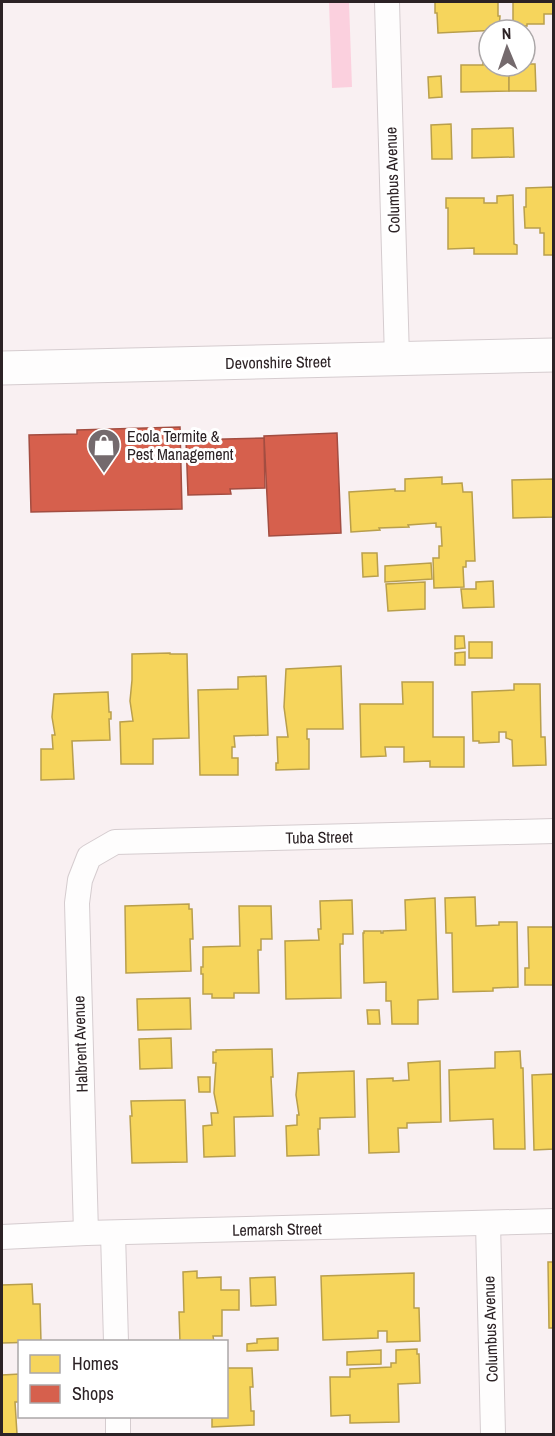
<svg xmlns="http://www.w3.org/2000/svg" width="555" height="1436" font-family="'Archivo Narrow',sans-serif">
<rect width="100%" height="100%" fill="#f9f0f2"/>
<!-- green -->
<polygon fill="#fbd0de" points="329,2 349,2 352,87 332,88"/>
<!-- homes -->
<g fill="#f6d55c" stroke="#b99f4c" stroke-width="1.5">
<polygon points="435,2 498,2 498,16 500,16 499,30 438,33 437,13 435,13"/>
<polygon points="513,2 554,2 554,14 544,14 544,24 527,24 527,26 522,26 521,25 513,25"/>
<polygon points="483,40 489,40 489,66 509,66 509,91 461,92 461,65 483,65"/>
<polygon points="525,64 535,64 536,91 509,91 509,66 525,66"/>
<polygon points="441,76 442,97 429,98 428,77"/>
<polygon points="451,124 452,159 432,159 431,125"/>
<polygon points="513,128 514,157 472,158 472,129"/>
<polygon points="554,187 554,255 544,255 544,233 540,233 540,228 525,228 524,207 526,207 526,188"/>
<polygon points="513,195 514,244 517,245 517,254 474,254 474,248 448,249 448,208 446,208 446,198 484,198 484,203 497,203 497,196"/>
<polygon points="442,477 442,484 462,483 463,492 472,492 475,561 466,561 466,567 463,567 464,587 434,588 433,558 439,558 439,546 442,546 441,527 436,527 436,523 408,525 409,527 379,528 380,530 351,532 349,492 395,489 395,491 405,491 405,479"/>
<polygon points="554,479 554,517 513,518 512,480"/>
<polygon points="362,553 377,553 378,576 363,577"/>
<polygon points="431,563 432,579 385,582 385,566"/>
<polygon points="493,581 494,607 463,608 461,589 476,589 476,582"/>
<polygon points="425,582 425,609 388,611 386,584"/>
<polygon points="455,636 464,636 465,648 455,649"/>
<rect x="469" y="642" width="23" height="16"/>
<polygon points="465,652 465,665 455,665 455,653"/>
<polygon points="170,653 170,654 187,654 189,738 153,739 153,764 121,764 120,722 133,721 130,701 132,680 132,654"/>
<polygon points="341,666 343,729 307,729 307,739 309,739 309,769 276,770 276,763 278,763 277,737 288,737 284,707 286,669"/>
<polygon points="266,676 268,735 234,736 235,747 232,747 232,758 238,758 238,775 200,775 198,690 238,689 238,677"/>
<polygon points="402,682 433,682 433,737 464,737 464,767 430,767 430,761 404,762 404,747 385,747 386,756 361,757 360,704 403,704"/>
<polygon points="514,684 540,684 541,737 545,737 546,765 513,766 512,740 506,738 506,732 499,732 499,742 479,743 479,741 473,741 472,692 514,690"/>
<polygon points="108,692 109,712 111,712 111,719 109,719 110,740 72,741 74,779 41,780 41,749 53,749 52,735 55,735 52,717 54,694"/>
<polygon points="475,897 476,926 499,925 499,922 517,922 518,987 493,988 493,991 453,992 452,933 446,933 445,898"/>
<polygon points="435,898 438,999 418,1000 418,1024 392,1024 391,1001 386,1001 386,982 364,983 363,933 364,933 364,931 381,931 381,933 383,933 383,931 406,930 405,900"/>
<polygon points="352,900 353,934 343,934 343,944 340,944 341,998 286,999 285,941 319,940 318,929 321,929 320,901"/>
<polygon points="189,904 189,909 192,909 193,939 190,939 191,971 126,973 125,906"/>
<polygon points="239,906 271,906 272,939 261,939 261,950 258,950 259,993 234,993 234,998 212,998 212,994 203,994 203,974 201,974 201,967 203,967 203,947 240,946"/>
<polygon points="528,927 554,927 553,985 525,985 525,968 529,968"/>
<polygon points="190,998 191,1029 138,1030 137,999"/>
<polygon points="367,1010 379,1010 380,1024 368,1024"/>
<polygon points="171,1038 172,1068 140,1069 139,1039"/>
<polygon points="272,1049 273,1077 271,1077 273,1116 234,1117 235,1156 204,1157 203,1126 212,1125 211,1113 218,1113 214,1093 216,1063 213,1063 213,1052 216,1052 216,1050"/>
<polygon points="520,1051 521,1068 523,1068 525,1149 494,1149 493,1119 450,1121 449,1070 495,1068 495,1052"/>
<polygon points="440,1061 441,1122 407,1123 407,1128 398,1128 399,1152 369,1153 367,1079 393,1078 393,1081 409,1080 408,1063"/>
<polygon points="354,1071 355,1117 320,1118 320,1129 318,1129 319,1155 287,1156 286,1126 297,1125 297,1115 299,1115 296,1095 298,1073"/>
<polygon points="554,1074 554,1149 534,1150 532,1075"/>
<polygon points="198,1077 210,1077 210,1092 199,1092"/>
<polygon points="185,1100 187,1162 132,1163 130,1116 132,1116 131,1101"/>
<polygon points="548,1262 554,1262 554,1328 549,1328"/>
<polygon points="197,1271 197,1278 221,1277 221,1290 239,1290 239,1310 222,1310 222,1336 213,1336 214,1342 180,1342 179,1312 184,1312 183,1272"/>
<polygon points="414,1273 414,1308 419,1308 420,1341 387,1342 387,1331 378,1331 378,1338 323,1340 321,1276"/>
<polygon points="275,1277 276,1305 251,1306 250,1278"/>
<polygon points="32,1284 33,1304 40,1304 41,1342 2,1343 2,1285"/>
<polygon points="278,1338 278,1350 247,1351 247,1344 257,1343 257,1339"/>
<polygon points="417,1349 417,1354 419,1354 420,1383 398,1384 399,1422 350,1423 350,1415 331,1416 330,1377 350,1377 350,1369 391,1367 391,1363 396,1363 396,1350"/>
<polygon points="381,1350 381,1364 347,1365 347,1352"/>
<polygon points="226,1368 252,1368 253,1387 250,1387 251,1411 254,1411 254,1425 212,1427 212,1416 226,1416"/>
<polygon points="20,1374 20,1402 15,1402 17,1434 2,1434 2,1375"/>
</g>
<!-- shops -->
<g fill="#d6604d" stroke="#a34d41" stroke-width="1.5">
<polygon points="180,427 182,509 31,512 29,435 77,434 77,430"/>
<polygon points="337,433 341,533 269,536 264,436"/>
<polygon points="264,438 265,488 230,489 231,494 188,495 186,440"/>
</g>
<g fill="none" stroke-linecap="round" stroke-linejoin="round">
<!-- minor casing -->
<g stroke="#d5cccf" stroke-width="26">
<g id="minor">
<polyline points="387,2 397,359"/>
<polyline points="488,1223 493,1434"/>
<polyline points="86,1233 77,903 80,880 89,857 115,842 554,831"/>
<polyline points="113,1233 116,1342"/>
<polyline points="2,1237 86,1233 554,1221"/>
<polyline points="118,1416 118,1434"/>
</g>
</g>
<!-- primary casing -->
<g stroke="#d5cccf" stroke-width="35">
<polyline id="primary" points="2,368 554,355"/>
</g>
<!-- minor -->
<use href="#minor" stroke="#fefdfd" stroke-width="24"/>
<!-- primary -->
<use href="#primary" stroke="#fefdfd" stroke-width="33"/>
</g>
<!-- icons -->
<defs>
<g id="shop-pin" transform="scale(1.725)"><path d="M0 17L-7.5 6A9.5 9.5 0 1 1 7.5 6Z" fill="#746a6d" stroke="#fff"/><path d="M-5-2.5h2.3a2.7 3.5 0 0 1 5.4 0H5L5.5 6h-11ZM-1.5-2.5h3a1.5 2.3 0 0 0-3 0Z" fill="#fff"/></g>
</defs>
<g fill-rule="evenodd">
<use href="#shop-pin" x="104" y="445"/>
</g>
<g text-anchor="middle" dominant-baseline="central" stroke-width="6" stroke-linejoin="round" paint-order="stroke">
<!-- street labels -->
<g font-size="16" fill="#2c2225" stroke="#fff">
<text transform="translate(392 180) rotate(-92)">Columbus Avenue</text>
<text transform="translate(278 362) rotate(-1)">Devonshire Street</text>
<text transform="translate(319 837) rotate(-1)">Tuba Street</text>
<text transform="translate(80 1044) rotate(-92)">Halbrent Avenue</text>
<text transform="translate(277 1229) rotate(-1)">Lemarsh Street</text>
<text transform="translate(490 1329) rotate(-92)">Columbus Avenue</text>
</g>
<!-- poi labels -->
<g font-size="16" fill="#2c2225" stroke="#fff" text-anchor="start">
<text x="127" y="436">Ecola Termite &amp;<tspan x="127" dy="18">Pest Management</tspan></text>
</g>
</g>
<!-- border -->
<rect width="555" height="1436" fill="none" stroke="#2c2225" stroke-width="6"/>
<!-- legend -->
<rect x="18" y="1340" width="210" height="78" fill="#ffffff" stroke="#aba7a8" stroke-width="1.5"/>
<rect x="30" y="1355" width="30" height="18" fill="#f6d55c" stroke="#aba7a8" stroke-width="1.5"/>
<text x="72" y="1370" font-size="18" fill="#2c2225">Homes</text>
<rect x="30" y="1385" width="30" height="18" fill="#d6604d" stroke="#aba7a8" stroke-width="1.5"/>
<text x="72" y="1400" font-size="18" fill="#2c2225">Shops</text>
<!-- north arrow -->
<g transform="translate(507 48) rotate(358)"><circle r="28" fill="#ffffff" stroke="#aba7a8" stroke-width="1.5"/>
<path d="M0-4.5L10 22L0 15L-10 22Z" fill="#746a6d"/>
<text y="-9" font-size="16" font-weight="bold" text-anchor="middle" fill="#2c2225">N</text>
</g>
</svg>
